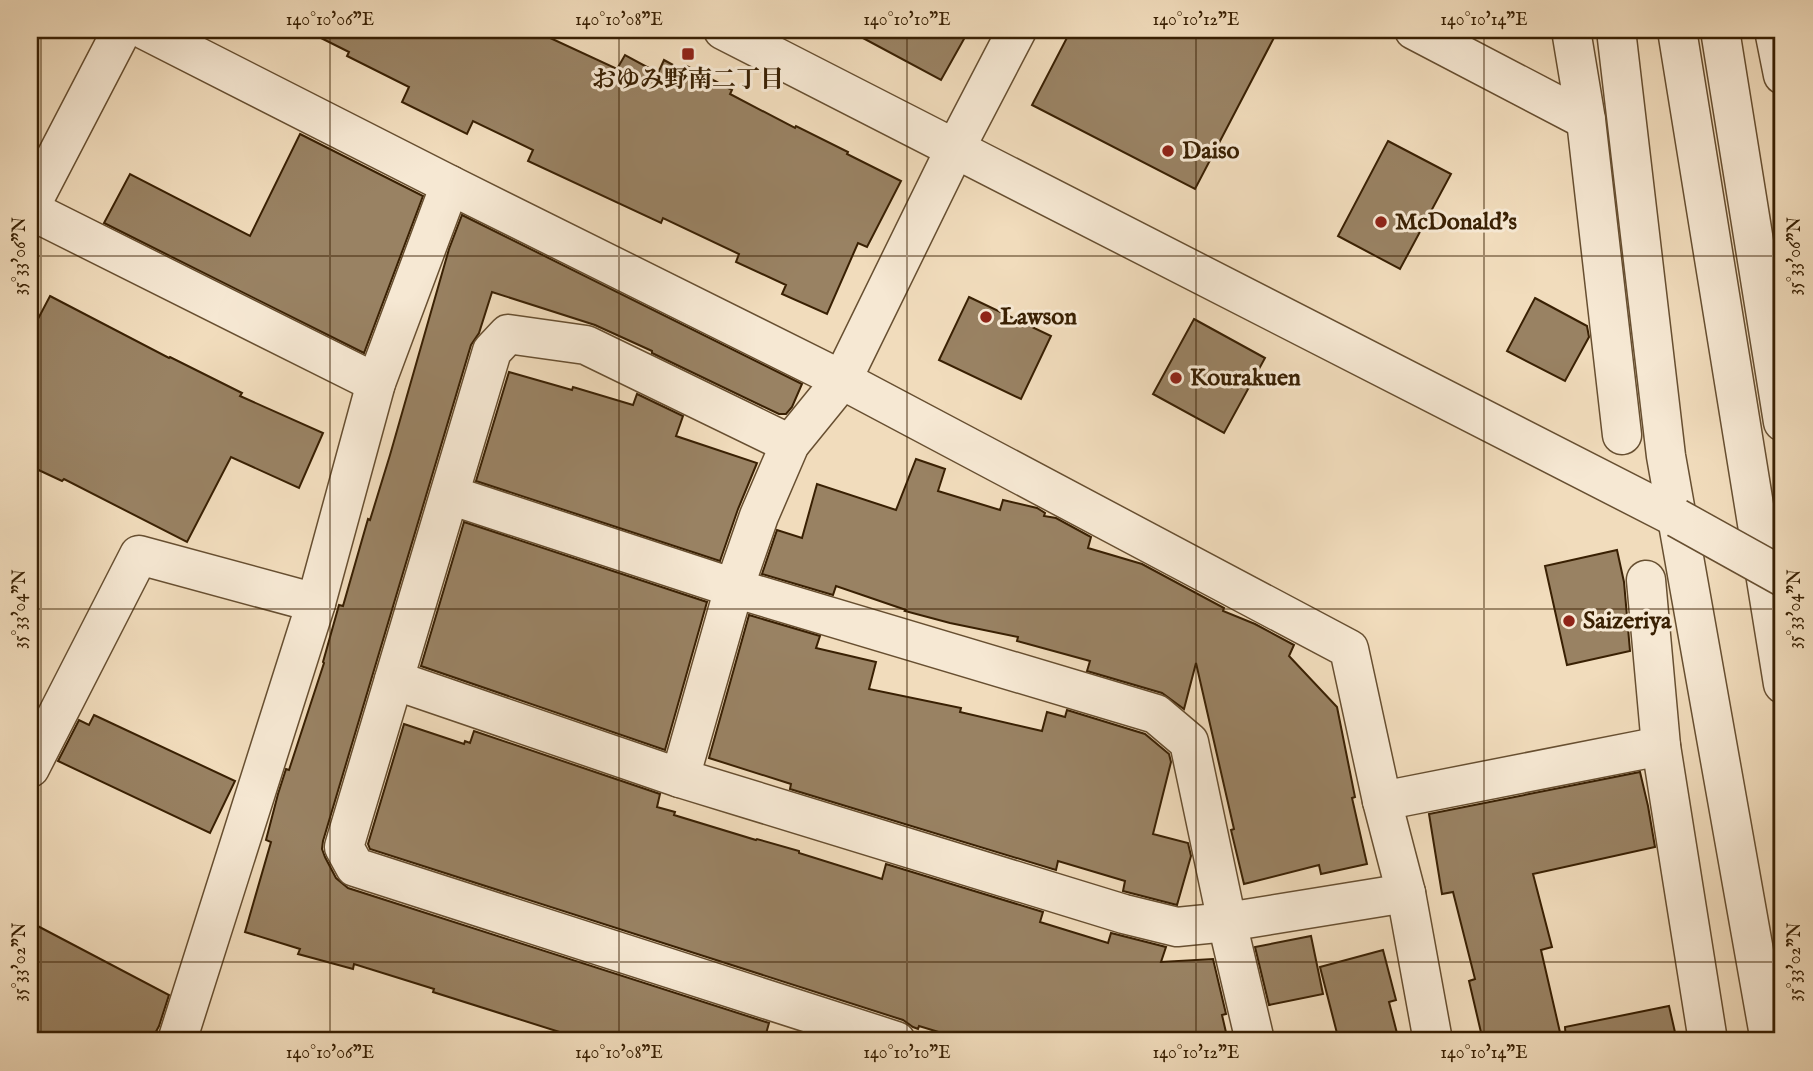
<svg xmlns="http://www.w3.org/2000/svg" width="1813" height="1071" font-family="'IM FELL English','Noto Serif JP',serif">
<rect width="100%" height="100%" fill="#f1dcbc"/>
<filter id="stains"><feTurbulence type="fractalNoise" baseFrequency=".00286" numOctaves="4"/><feColorMatrix values="0 0 0 0 .2 0 0 0 0 .09 0 0 0 0 .02 0 0 0 .5 -.17"/></filter>
<radialGradient id="worn" r=".72"><stop offset=".6" stop-color="#630" stop-opacity="0"/><stop offset="1" stop-color="#630" stop-opacity=".3"/></radialGradient>
<!-- building -->
<g fill="#998263" stroke="#392003" stroke-width="2">
<polygon points="305,30 552,30 548,37 617,69 625,55 658,73 664,60 684,71 687,66 732,90 730,94 795,128 796,126 848,152 847,154 901,181 867,247 858,243 827,314 782,294 786,285 736,262 739,254 663,218 661,223 528,161 533,150 473,121 467,134 402,102 409,87 347,56 349,52"/>
<polygon points="848,30 969,30 941,80"/>
<polygon points="1071,30 1278,30 1195,189 1032,105"/>
<polygon points="300,134 423,196 364,353 104,223 130,174 250,236"/>
<polygon points="1388,141 1451,174 1400,269 1338,236"/>
<polygon points="462,215 802,384 792,407 786,414 779,414 652,353 652,351 595,325 492,292 479,333 471,345 323,841 322,849 325,857 336,878 348,888 769,1023 764,1041 588,1041 433,992 434,989 354,964 353,969 298,954 300,949 245,932 271,842 266,840 278,794 286,769 289,770 324,663 323,662 339,605 343,606 368,519 370,520 390,455 449,249"/>
<polygon points="50,296 169,358 170,357 242,393 240,396 323,433 299,488 231,457 187,542 64,479 62,481 30,466 30,334"/>
<polygon points="969,297 1051,336 1021,399 939,360"/>
<polygon points="1535,298 1587,326 1589,337 1565,381 1507,351"/>
<polygon points="1194,319 1265,358 1224,433 1153,394"/>
<polygon points="509,372 572,390 573,387 633,405 637,394 683,416 676,436 757,463 738,509 720,561 476,481"/>
<polygon points="916,459 945,469 938,491 1000,510 1003,500 1037,508 1045,513 1044,516 1056,518 1091,537 1088,548 1142,564 1224,608 1223,611 1255,624 1294,645 1289,656 1337,707 1355,797 1352,798 1367,864 1321,874 1319,865 1244,884 1231,830 1234,829 1196,663 1184,709 1162,693 1087,671 1090,661 1017,641 1018,637 950,623 905,611 906,610 836,586 833,595 762,574 777,530 802,538 817,484 896,510"/>
<polygon points="464,522 707,602 665,750 421,666"/>
<polygon points="1617,550 1624,582 1630,651 1567,665 1545,566"/>
<polygon points="749,615 820,636 816,648 876,662 869,689 961,708 960,712 1042,731 1047,712 1065,717 1067,710 1145,734 1169,754 1171,762 1153,834 1188,843 1191,856 1177,905 1123,891 1125,881 1058,861 1056,870 790,789 791,784 709,758"/>
<polygon points="94,715 235,781 210,833 58,761 79,720 89,725"/>
<polygon points="404,724 464,744 465,741 470,743 474,731 660,794 657,807 675,812 674,815 756,840 757,839 799,851 799,853 882,879 886,864 1043,912 1040,922 1108,943 1111,933 1166,947 1161,962 1213,959 1226,1014 1222,1015 1228,1041 968,1041 919,1026 918,1029 913,1027 903,1020 370,849 368,844"/>
<polygon points="1640,772 1648,806 1655,847 1533,874 1552,947 1541,950 1562,1041 1483,1041 1469,981 1475,979 1453,892 1442,894 1429,814"/>
<polygon points="30,922 169,995 159,1026 151,1041 30,1041"/>
<polygon points="1311,936 1323,994 1269,1005 1255,947"/>
<polygon points="1383,950 1396,1000 1389,1002 1399,1041 1339,1041 1320,967"/>
<polygon points="1669,1006 1677,1041 1566,1041 1565,1027"/>
</g>
<g fill="none" stroke-linecap="round" stroke-linejoin="round">
<!-- minor casing -->
<g stroke="#674f31" stroke-width="41">
<g id="minor">
<polyline points="145,30 450,185 842,380 1349,649 1382,801 1406,893 1433,1041"/>
<polyline points="723,30 1677,518"/>
<polyline points="1414,30 1586,120"/>
<polyline points="1571,30 1586,120 1622,435"/>
<polyline points="1616,30 1666,456 1770,1041"/>
<polyline points="1677,30 1783,684"/>
<polyline points="1720,30 1783,422"/>
<polyline points="1774,30 1783,75"/>
<polyline points="30,207 122,30"/>
<polyline points="30,210 376,383"/>
<polyline points="790,444 586,345 508,334 492,351 344,847 355,867 896,1041"/>
<polyline points="450,495 734,588 1156,714 1189,742 1227,922 1255,1041"/>
<polyline points="1646,580 1661,746 1708,1041"/>
<polyline points="394,680 680,778 734,588 759,516 790,444 842,380 955,149 1017,30"/>
<polyline points="30,768 139,555 316,603"/>
<polyline points="680,778 1124,914 1177,927 1227,922 1406,893"/>
<polyline points="1382,801 1661,746"/>
<polyline points="177,1041 316,603 376,383 450,185"/>
</g>
</g>
<!-- minor -->
<use href="#minor" stroke="#f6e8d3" stroke-width="38"/>
<!-- minor-bridge casing -->
<g stroke="#674f31" stroke-width="41" stroke-linecap="butt">
<polyline id="minor-bridge" points="1677,518 1783,577"/>
</g>
<!-- minor-bridge -->
<use href="#minor-bridge" stroke="#f6e8d3" stroke-width="38"/>
</g>
<!-- ticks -->
<path fill="none" stroke="#392003" stroke-width="2" stroke-opacity="0.45" d="M41,30v1011M330,30v1011M619,30v1011M907,30v1011M1196,30v1011M1484,30v1011M1773,30v1011M30,256h1753M30,609h1753M30,962h1753"/>
<!-- markers -->
<g fill="#8f2418" stroke="#f6e8d3" stroke-width="2.5">
<rect x="681" y="47" width="14" height="14" rx="3.5"/>
<circle cx="1168" cy="151" r="7"/>
<circle cx="1381" cy="222" r="7"/>
<circle cx="986" cy="317" r="7"/>
<circle cx="1176" cy="378" r="7"/>
<circle cx="1569" cy="621" r="7"/>
</g>
<g text-anchor="middle" dominant-baseline="central" stroke-width="6" stroke-linejoin="round" paint-order="stroke">
<!-- poi labels -->
<g font-size="24" font-weight="bold" fill="#392003" stroke="#f6e8d3" text-anchor="start">
<text x="688" y="80" text-anchor="middle">おゆみ野南二丁目</text>
<text x="1182" y="151">Daiso</text>
<text x="1395" y="222">McDonald's</text>
<text x="1000" y="317">Lawson</text>
<text x="1190" y="378">Kourakuen</text>
<text x="1583" y="621">Saizeriya</text>
</g>
</g>
<!-- margin -->
<rect width="1813" height="1071" fill="none" stroke="#f1dcbc" stroke-width="77"/>
<rect x="38" y="38" width="1736" height="994" fill="none" stroke="#392003" stroke-width="2.5"/>
<g font-size="18" text-anchor="middle" fill="#392003">
<text x="330" y="25">140°10'06"E</text>
<text x="619" y="25">140°10'08"E</text>
<text x="907" y="25">140°10'10"E</text>
<text x="1196" y="25">140°10'12"E</text>
<text x="1484" y="25">140°10'14"E</text>
<text transform="translate(19 256) rotate(-90)" y="6">35°33'06"N</text>
<text transform="translate(1794 256) rotate(-90)" y="6">35°33'06"N</text>
<text transform="translate(19 609) rotate(-90)" y="6">35°33'04"N</text>
<text transform="translate(1794 609) rotate(-90)" y="6">35°33'04"N</text>
<text transform="translate(19 962) rotate(-90)" y="6">35°33'02"N</text>
<text transform="translate(1794 962) rotate(-90)" y="6">35°33'02"N</text>
<text x="330" y="1058">140°10'06"E</text>
<text x="619" y="1058">140°10'08"E</text>
<text x="907" y="1058">140°10'10"E</text>
<text x="1196" y="1058">140°10'12"E</text>
<text x="1484" y="1058">140°10'14"E</text>
</g>
<rect width="100%" height="100%" filter="url(#stains)"/>
<rect width="100%" height="100%" fill="url(#worn)"/>
</svg>
